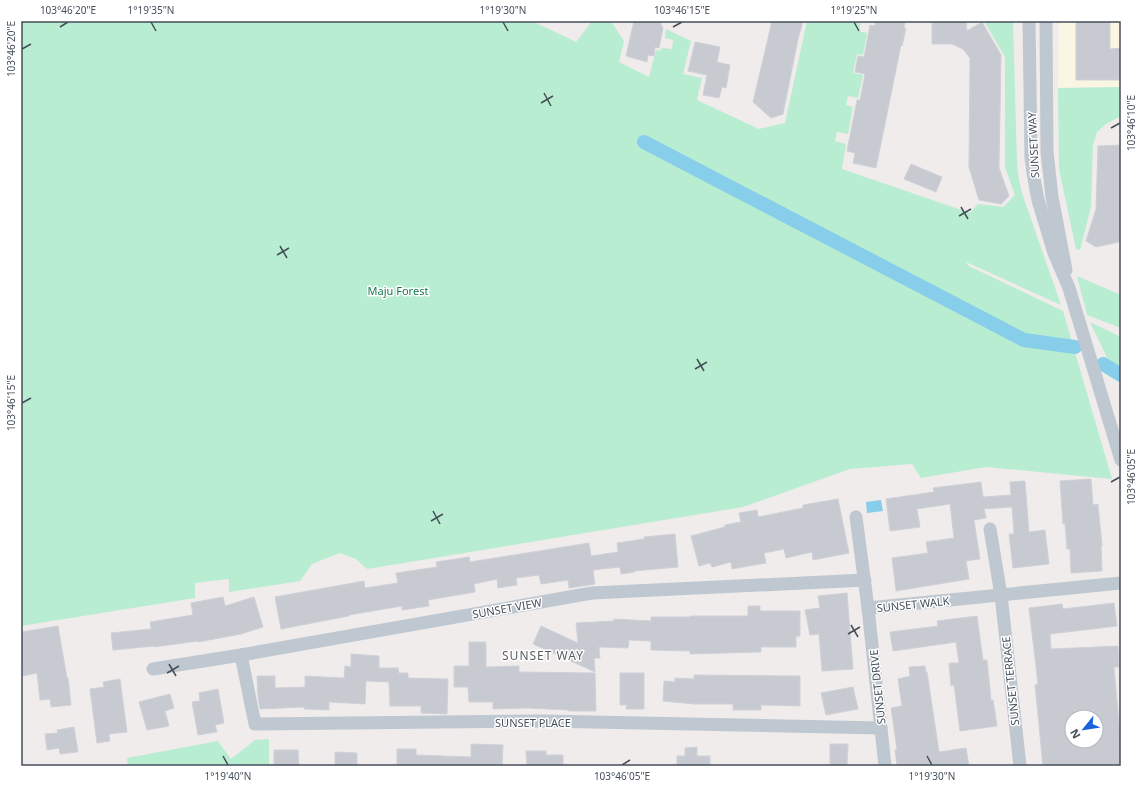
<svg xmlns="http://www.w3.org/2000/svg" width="1142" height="787" font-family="'Noto Sans',sans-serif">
<rect width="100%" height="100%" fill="#efeceb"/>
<!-- commercial -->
<polygon fill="#fbf6e3" points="1059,21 1121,21 1121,87 1058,88"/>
<!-- green -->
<g fill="#b9edd1">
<polygon points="21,21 532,21 576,42 592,21 611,21 624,41 619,62 649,77 656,50 660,51 662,48 672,49 673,40 665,38 666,29 691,41 683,74 702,78 697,100 759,129 785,123 807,21 861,21 859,31 867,33 863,55 857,54 853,73 863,75 858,98 848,96 846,105 853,107 848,134 837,132 835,141 846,144 842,169 970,213 978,204 1003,207 1015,195 1005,167 1005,57 984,21 1013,21 1017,164 1019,181 1023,196 1061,305 966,262 969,266 1063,311 1112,479 986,467 921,478 912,464 850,469 743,507 367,569 356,559 340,553 312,564 300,581 229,592 229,579 195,583 195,598 21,626"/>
<polygon points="1121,87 1121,116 1106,124 1097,132 1093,145 1091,207 1080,250 1076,249 1059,169 1058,88"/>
<polygon points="1077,276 1121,295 1121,328 1087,315"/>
<polygon points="1090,322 1121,337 1121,372 1111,366"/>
<polygon points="269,739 269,766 128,766 127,758 218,741 231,759 255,740"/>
</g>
<!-- water -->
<polygon fill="#86ceea" points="881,500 883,511 867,513 866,502"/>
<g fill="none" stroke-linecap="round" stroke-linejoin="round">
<!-- canal -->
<g stroke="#86ceea" stroke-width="14">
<polyline points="644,142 1024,340 1075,347"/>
<polyline points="1103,364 1121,375"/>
</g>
</g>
<!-- building -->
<g fill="#c8cad2" stroke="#d0d1d8" fill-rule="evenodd">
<polygon points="634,21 659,21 663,28 659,48 655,47 654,56 648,55 647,62 626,56"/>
<polygon points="772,21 803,21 798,39 783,114 771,118 753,102"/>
<polygon points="876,21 905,21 904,28 906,28 902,46 901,45 876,168 853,163 855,153 847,151 857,100 860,100 865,74 855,72 858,56 864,57 870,25 875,26"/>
<polygon points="932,21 966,21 967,31 982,22 1001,55 999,168 1009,196 1001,204 979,200 969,167 970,58 963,49 952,44 932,44"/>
<polygon points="1076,21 1110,21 1110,49 1121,48 1121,80 1076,80"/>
<polygon points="695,42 720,47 717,62 730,65 726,88 722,87 719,98 703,95 707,75 688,71"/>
<polygon points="1121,145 1121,233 1119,242 1096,247 1086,241 1096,209 1098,146"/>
<polygon points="911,164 942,177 936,192 904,179"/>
<polygon points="1091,479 1093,505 1098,504 1102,546 1101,546 1102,571 1071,573 1070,549 1067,549 1065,524 1063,524 1060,481"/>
<polygon points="1025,481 1029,532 1045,530 1049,564 1013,568 1009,534 1014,534 1012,507 984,509 986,518 974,520 980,559 966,561 969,579 896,591 892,558 928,553 926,542 954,538 950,504 917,509 920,527 890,531 886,499 934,492 933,488 981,482 983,497 1011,495 1010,482"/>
<polygon points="838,499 849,553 813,560 812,552 786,558 784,549 764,553 766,563 732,569 731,562 712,567 710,563 699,566 691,536 725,527 725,525 741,522 739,513 757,510 758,517 803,508 803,505"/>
<polygon points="675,534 678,567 634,571 634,572 621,574 620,567 593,570 595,584 569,588 568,580 541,584 539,575 516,578 517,585 498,588 497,579 474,584 475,592 428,600 429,606 402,610 402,606 349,615 349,616 281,629 275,597 364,581 365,588 398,583 396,573 437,567 436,562 469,557 470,562 589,543 591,556 618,552 617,543 644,539 644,537"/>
<polygon points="847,593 853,669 822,671 819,634 810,635 805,610 820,608 818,596"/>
<polygon points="223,597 225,606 254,597 263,627 241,634 198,642 198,641 154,647 154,646 113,650 111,633 151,629 150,622 193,615 191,603"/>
<path d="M1114,603l3,23 -67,8 1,15 67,-3 1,21h-5l7,79v20h-78l-8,-81 3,-1 -9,-76 33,-4 1,5zM1072,717h24v24h-24z"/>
<polygon points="748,606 760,606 760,611 800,611 800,636 796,636 796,647 761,647 761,652 690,654 690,651 651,650 651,641 629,640 628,648 599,647 600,658 594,658 595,672 533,644 541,626 578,643 576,623 614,621 614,619 651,621 651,617 690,617 690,616 748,616"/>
<polygon points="977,616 983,660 987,660 991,700 993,700 997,726 960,731 954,685 951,686 949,663 959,663 956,642 893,651 890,632 938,626 937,621"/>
<polygon points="58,626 67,678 68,678 71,705 51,707 50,699 40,700 37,673 22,676 21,632"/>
<polygon points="469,642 486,642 486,667 519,666 519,672 595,673 596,711 569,711 568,710 527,708 493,709 493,702 469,702 468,687 454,687 454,666 469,666"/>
<polygon points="351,654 379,656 379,668 398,668 399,673 408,673 408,678 448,679 447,714 421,713 421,706 390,706 389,682 366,681 365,704 329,702 329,710 304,709 304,707 260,709 258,696 257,676 275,676 275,688 305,687 305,676 344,678 345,666 351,667"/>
<polygon points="925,666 926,672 927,672 939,752 966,748 969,766 897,766 895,750 897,749 891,708 902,706 898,679 910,676 909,667"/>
<polygon points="620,673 644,673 644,709 626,709 627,705 620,705"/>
<polygon points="694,675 800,676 800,706 761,705 761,710 733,710 733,704 694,704 663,701 664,681 675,682 675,678 694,679"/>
<polygon points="120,679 127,732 109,734 110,741 97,743 90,689 104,687 103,682"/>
<polygon points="853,687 858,709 826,715 821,693"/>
<polygon points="218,689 224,723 215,725 217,732 198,735 192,702 200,701 199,693"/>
<polygon points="170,694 174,708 165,711 169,726 147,730 139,702"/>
<polygon points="74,727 78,752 60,754 59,748 47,750 45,734 58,733 57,730"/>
<polygon points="471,744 503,745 502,766 397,766 397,749 416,749 416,755 471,757"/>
<polygon points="830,744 848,744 847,766 830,766"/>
<polygon points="697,747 697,756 710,756 710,766 677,766 677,756 685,756 685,748"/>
<polygon points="274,750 298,750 299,766 274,766"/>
<polygon points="526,751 546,751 546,755 563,755 563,766 527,766"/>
<polygon points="335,752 357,753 357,766 335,766"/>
</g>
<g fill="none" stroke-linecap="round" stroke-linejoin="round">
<!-- minor -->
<g stroke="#bfc7d1" stroke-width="13">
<polyline points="1029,21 1031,158 1033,173 1038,200 1054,253 1069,288 1121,460"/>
<polyline points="1046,21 1047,152 1052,197 1066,270"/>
<polyline points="856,517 868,608 885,766"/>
<polyline points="990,529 1001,595 1020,766"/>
<polyline points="868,608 1121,583"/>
<polyline points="241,655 255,724 544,721 881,728"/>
<polyline points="153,669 241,655 592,593 865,580"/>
</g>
</g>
<!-- ticks -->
<path fill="none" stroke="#444e59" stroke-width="1.5" d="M151,22l5,9M503,22l5,9M854,22l5,9M60,27l8,-5M673,27l9,-5M22,49l9,-5M544,93l7,13M541,103l12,-7M1111,128l9,-5M961,207l7,12M959,216l12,-7M280,246l7,12M277,255l12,-7M697,359l7,12M695,369l12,-7M22,403l9,-5M1111,482l9,-5M433,511l7,13M431,521l12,-7M851,625l7,12M848,634l12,-7M169,664l7,12M167,673l12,-7M223,756l5,9M927,756l5,9M622,765l8,-5"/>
<g text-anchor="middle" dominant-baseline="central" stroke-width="3" stroke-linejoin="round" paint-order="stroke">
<!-- street labels -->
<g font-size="11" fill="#444e59" stroke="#fff">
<text transform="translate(1033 145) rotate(-93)">SUNSET WAY</text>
<text transform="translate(913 604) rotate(-6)">SUNSET WALK</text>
<text transform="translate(507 608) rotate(-10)">SUNSET VIEW</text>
<text transform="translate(1010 681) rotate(-96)">SUNSET TERRACE</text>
<text transform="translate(877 687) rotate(-96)">SUNSET DRIVE</text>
<text x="533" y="722">SUNSET PLACE</text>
</g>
<!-- park labels -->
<g font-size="11" fill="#17784e" stroke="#fff">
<text x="398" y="290">Maju Forest</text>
</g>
<!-- neighbourhood labels -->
<g font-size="12" letter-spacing="1" fill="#595c61" stroke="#fff">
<text x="543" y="655">SUNSET WAY</text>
</g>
</g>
<!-- border -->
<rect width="1142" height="787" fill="none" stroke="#ffffff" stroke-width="44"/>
<!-- north arrow -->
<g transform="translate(1084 729) rotate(240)"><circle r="19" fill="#ffffff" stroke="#b4b8bd"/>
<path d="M0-3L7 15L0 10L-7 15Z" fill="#1a61da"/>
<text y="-6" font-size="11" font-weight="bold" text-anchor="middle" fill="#444e59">N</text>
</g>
<rect x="22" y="22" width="1098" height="743" fill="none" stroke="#444e59" stroke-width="1.5"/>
<g font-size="10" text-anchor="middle" fill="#444e59">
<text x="68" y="14">103°46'20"E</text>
<text x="151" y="14">1°19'35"N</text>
<text x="503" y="14">1°19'30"N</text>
<text x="682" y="14">103°46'15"E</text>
<text x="854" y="14">1°19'25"N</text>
<text transform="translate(11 49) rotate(-90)" y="4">103°46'20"E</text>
<text transform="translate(1131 123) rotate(-90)" y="4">103°46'10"E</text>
<text transform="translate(11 403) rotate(-90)" y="4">103°46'15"E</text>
<text transform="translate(1131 477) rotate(-90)" y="4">103°46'05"E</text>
<text x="228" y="780">1°19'40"N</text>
<text x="622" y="780">103°46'05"E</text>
<text x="932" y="780">1°19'30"N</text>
</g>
</svg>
